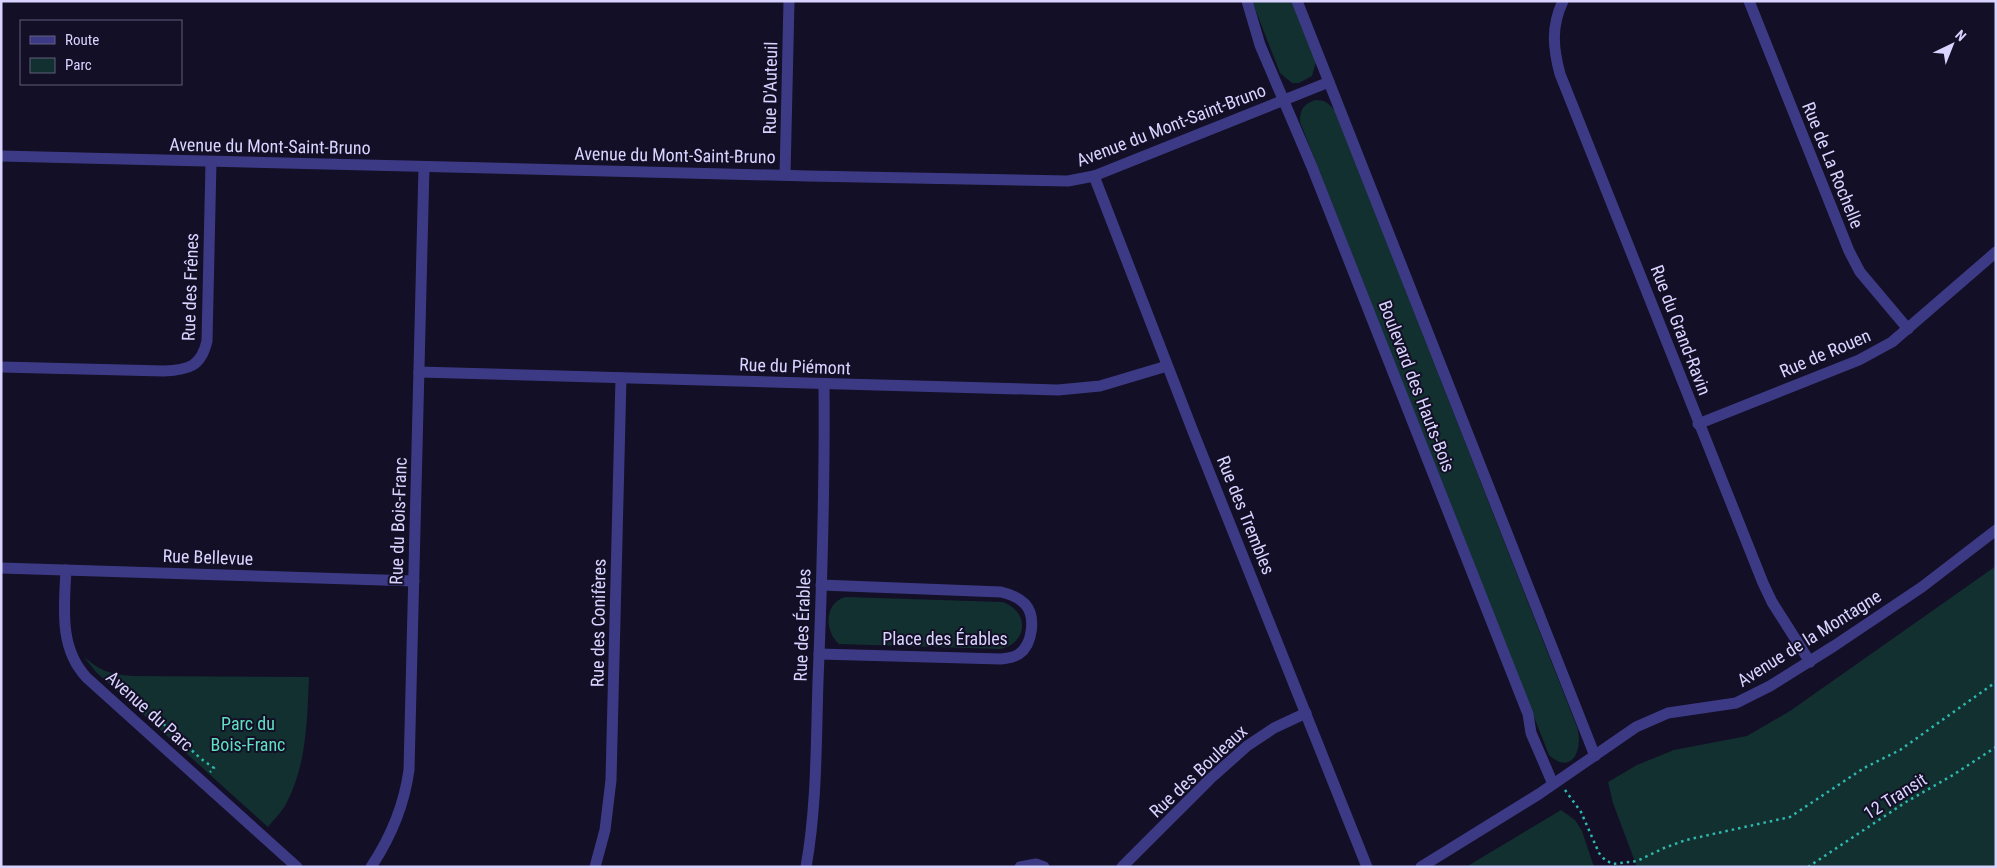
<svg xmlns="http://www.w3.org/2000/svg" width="1997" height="868" font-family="'Roboto Condensed',sans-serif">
<rect width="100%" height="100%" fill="#130f26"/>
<!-- green -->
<g fill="#12302f">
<polygon points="1252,1 1292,1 1316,62 1312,76 1299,83 1292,83 1280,73"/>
<path d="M1315,100c10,0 14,3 20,11l242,616c7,23 -6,49 -28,28l-249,-633c0,-13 3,-17 15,-22z"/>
<polygon points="1996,566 1996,867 1637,867 1613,803 1608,782 1637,765 1674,750 1747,736 1790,711"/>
<path d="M846,597l157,5c27,10 25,41 -3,47l-161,-5c-15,-13 -15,-42 7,-47z"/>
<path d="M83,656c17,15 27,18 49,20l177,1c-2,43 -2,86 -22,125 -4,9 -13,17 -19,25l-172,-155z"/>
<polygon points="1561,810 1575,820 1582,831 1594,867 1466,867"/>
</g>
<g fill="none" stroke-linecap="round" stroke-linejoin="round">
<!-- path -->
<g stroke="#2fb8b0" stroke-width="2.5" stroke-dasharray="2.5 4" stroke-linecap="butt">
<polyline points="154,721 157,718 200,758 214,768 210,772"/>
<polyline points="1565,790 1581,812 1599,853 1605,860 1613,864 1637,861 1664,848 1686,840 1790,817 1864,768 1900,750 1996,682"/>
<polyline points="1808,867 1906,802 1953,775 1996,747"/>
</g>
<!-- street -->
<g stroke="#3d3a85" stroke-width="11">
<polyline points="1247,1 1260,45 1312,167 1528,714 1531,733 1553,784"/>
<polyline points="1297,1 1595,756"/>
<path d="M1563,1c-12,25 -10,47 -3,73l203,509 9,19 38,60"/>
<polyline points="1749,1 1849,251 1860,272 1908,329"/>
<polyline points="1,156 808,176 1068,181 1094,176 1329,82"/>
<polyline points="785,175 789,1"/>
<polyline points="1094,176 1194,434 1367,867"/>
<path d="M1,367l163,4c24,-1 37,-4 43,-30l4,-179"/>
<polyline points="419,372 1058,390 1100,386 1167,366"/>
<polyline points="1698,424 1859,360 1892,342 1996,252"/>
<polyline points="1,568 414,581"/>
<path d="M66,570c-2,38 -7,79 21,108l210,189"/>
<path d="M819,654l182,5c6,-1 12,-1 18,-5 14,-10 17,-38 6,-50 -7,-7 -15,-10 -24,-12l-180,-7"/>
<path d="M371,867c20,-30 33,-61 38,-97l15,-603"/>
<polyline points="595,867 605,830 611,780 621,378"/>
<path d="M806,867c11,-62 10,-124 12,-186 4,-99 7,-198 6,-297"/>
<polyline points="1020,867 1036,864 1044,867"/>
<polyline points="1122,867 1210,779 1247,746 1274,728 1306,713"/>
<polyline points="1421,867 1539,794 1636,727 1668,713 1736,703 1770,686 1834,646 1922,587 1996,530"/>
</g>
</g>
<g text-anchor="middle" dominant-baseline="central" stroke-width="4" stroke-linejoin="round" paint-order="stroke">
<!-- street labels -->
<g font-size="18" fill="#d9d4ff" stroke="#130f26">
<text transform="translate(770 88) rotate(-89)">Rue D'Auteuil</text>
<text transform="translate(1171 125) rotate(-21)">Avenue du Mont-Saint-Bruno</text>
<text transform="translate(270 146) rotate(1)">Avenue du Mont-Saint-Bruno</text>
<text transform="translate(675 155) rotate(1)">Avenue du Mont-Saint-Bruno</text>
<text transform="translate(1833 165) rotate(68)">Rue de La Rochelle</text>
<text transform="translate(190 287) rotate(-88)">Rue des Frênes</text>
<text transform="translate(1681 330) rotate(69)">Rue du Grand-Ravin</text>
<text transform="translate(1825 353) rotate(-23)">Rue de Rouen</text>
<text transform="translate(795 366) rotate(2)">Rue du Piémont</text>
<text transform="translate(1417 386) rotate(69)">Boulevard des Hauts-Bois</text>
<text transform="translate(1246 515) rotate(68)">Rue des Trembles</text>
<text transform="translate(398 521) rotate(-88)">Rue du Bois-Franc</text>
<text transform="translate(208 557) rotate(2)">Rue Bellevue</text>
<text transform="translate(598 623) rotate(-89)">Rue des Conifères</text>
<text transform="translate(802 625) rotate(-88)">Rue des Érables</text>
<text x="945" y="638">Place des Érables</text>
<text transform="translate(1809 638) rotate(-32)">Avenue de la Montagne</text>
<text transform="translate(150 711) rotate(42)">Avenue du Parc</text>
<text transform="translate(1198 771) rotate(-43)">Rue des Bouleaux</text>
<text transform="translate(1895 796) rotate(-32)">12 Transit</text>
</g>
<!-- park labels -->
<g font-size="18" fill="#5fe0c0" stroke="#130f26">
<text x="248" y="723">Parc du<tspan x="248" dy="21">Bois-Franc</tspan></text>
</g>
</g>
<!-- border -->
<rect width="1997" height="868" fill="none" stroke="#d9d4ff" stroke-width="5"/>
<!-- legend -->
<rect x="20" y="20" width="162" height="65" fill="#130f26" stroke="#625e7d"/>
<rect x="30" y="36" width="25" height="8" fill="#3d3a85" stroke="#625e7d"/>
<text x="65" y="45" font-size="15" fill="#d9d4ff">Route</text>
<rect x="30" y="58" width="25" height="15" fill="#12302f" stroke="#625e7d"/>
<text x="65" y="70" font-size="15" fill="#d9d4ff">Parc</text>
<!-- north arrow -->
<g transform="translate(1952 45) rotate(43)" stroke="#130f26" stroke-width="4" paint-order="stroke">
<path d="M0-4L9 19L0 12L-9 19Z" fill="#d9d4ff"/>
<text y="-8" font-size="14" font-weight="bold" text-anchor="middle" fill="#d9d4ff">N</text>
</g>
</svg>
